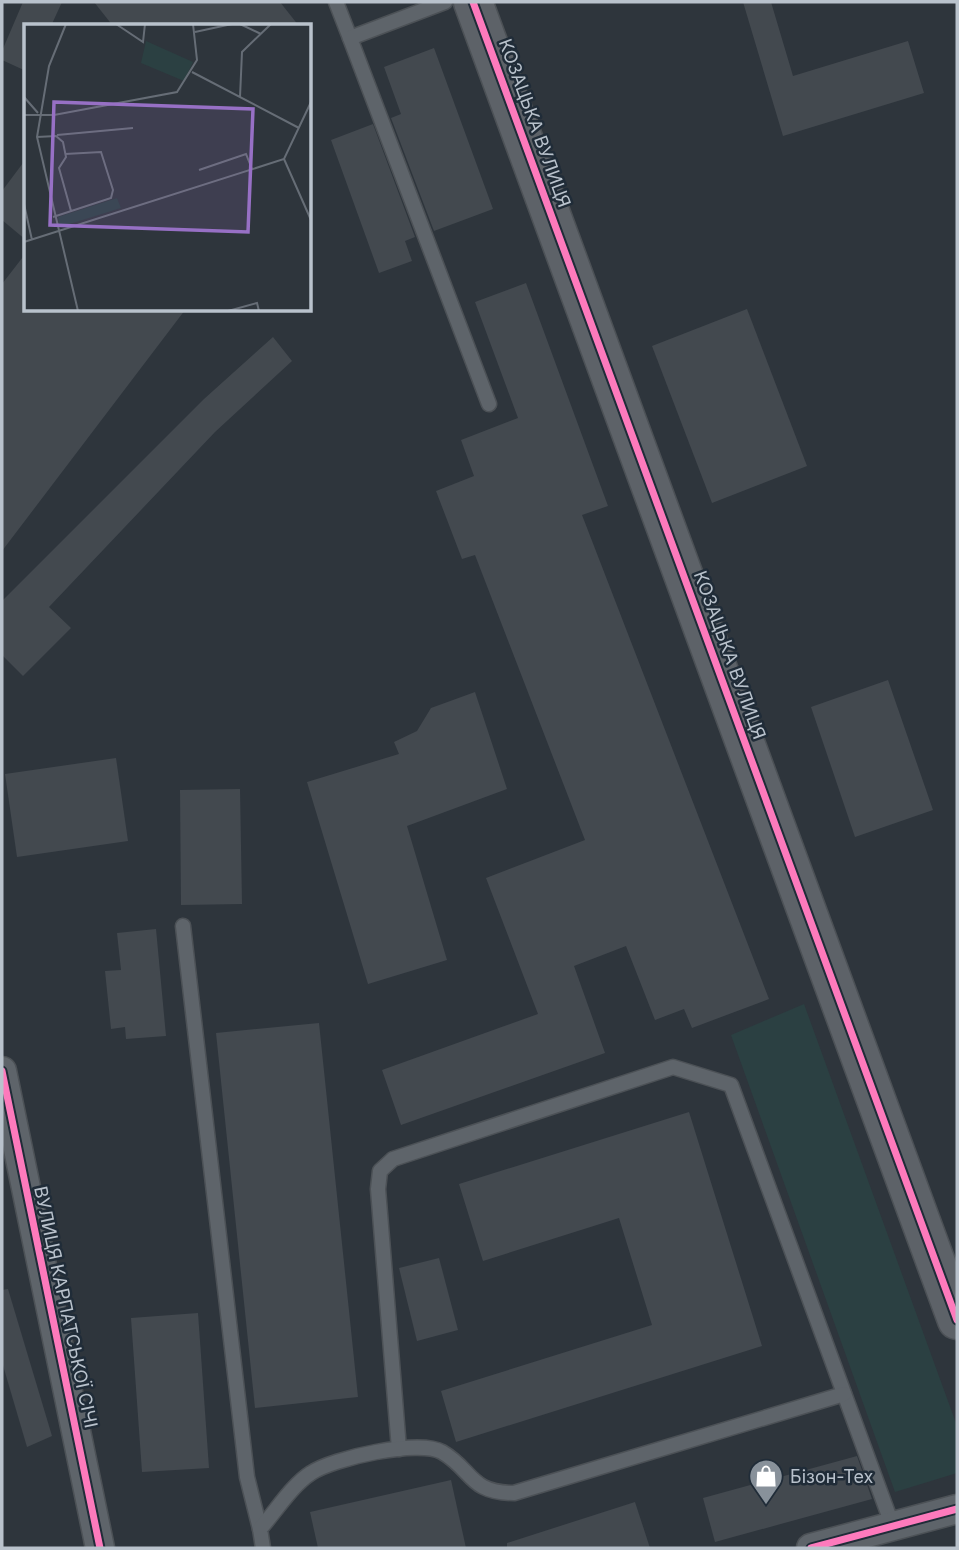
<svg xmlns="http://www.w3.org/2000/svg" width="959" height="1550" font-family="Inter,sans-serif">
<rect width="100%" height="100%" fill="#2e353c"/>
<!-- green -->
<polygon fill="#2b4042" points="804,1004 957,1426 957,1473 895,1492 731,1035"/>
<!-- building -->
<g fill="#43494f">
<polygon points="23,2 62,2 51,26 26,26 26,71 2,60 2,51"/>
<polygon points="94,2 280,2 299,26 113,26"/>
<polygon points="743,2 771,2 793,76 908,41 924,93 783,136"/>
<polygon points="434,48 493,209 434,231 391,118 401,114 384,67"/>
<polygon points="373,124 415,237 405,241 412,261 379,273 331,140"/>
<polygon points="26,159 26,240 2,220 2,191"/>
<polygon points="26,253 26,310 185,310 2,551 2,284"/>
<polygon points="526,283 608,506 582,515 769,999 692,1028 684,1009 655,1020 626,946 574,966 605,1053 401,1125 382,1070 538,1014 486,878 585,840 475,555 462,559 436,491 474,476 461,440 518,418 475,302"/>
<polygon points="747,309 807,466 712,503 652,346"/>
<polygon points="273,337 292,361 215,432 49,607 71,628 23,676 2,655 2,601 204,399"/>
<polygon points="888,680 933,810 855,837 811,707"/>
<polygon points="475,692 507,789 407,826 447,960 368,984 307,782 399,754 394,742 417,731 431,708"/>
<polygon points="116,758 128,841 17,857 5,774"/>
<polygon points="240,789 242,904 181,905 180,790"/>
<polygon points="156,929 166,1036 126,1039 125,1027 111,1029 105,971 121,970 117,933"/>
<polygon points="319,1023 358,1397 255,1408 216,1033"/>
<polygon points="689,1112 762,1346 456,1442 441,1391 652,1325 619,1218 483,1261 459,1184"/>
<polygon points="439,1258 458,1330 417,1341 399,1268"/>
<polygon points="8,1289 52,1436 27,1447 2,1362 2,1290"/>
<polygon points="198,1313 209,1468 142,1472 131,1318"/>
<polygon points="857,1456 872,1499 715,1542 703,1498"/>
<polygon points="451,1480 466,1548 318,1548 310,1512"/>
<polygon points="635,1502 650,1548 507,1548 507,1543"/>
</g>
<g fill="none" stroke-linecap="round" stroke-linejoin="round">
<!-- lane casing -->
<g stroke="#4c5156" stroke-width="17">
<g id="lane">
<polyline points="336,2 350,38"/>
<polyline points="445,2 350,38 489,404"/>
<polyline points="183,926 247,1477 260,1529"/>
<polyline points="399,1449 378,1189 380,1171 393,1159 673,1067 731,1085 893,1527"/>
<path d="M263,1548l-3,-19c16,-18 32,-44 51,-56 22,-15 108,-34 131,-21 31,18 27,41 72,41l330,-99"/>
</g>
</g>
<!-- street casing -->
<g stroke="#4c5156" stroke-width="31">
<g id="street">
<polyline points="2,1071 100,1548"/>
<polyline points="811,1548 957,1509"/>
</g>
</g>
<!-- secondary casing -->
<g stroke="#4c5156" stroke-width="41">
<polyline id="secondary" points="473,2 957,1320"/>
</g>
<!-- lane -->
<use href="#lane" stroke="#5e646a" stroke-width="14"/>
<!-- street -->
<use href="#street" stroke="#5e646a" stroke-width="28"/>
<!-- secondary -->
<use href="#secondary" stroke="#5d6268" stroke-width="38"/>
<!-- cycleway casing -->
<g stroke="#202c38" stroke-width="11">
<g id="cycleway">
<polyline points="473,2 957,1320"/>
<polyline points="2,1071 100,1548"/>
<polyline points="811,1548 957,1509"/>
</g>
</g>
<!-- cycleway -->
<use href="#cycleway" stroke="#fd7abc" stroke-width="7"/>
</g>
<!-- icons -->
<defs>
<g id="shop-pin" transform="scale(1.75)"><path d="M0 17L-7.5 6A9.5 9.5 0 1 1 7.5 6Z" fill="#88919a" stroke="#202c38"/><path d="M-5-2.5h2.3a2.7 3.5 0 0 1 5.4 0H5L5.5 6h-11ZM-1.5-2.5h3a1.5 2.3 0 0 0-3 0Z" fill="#fff"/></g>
</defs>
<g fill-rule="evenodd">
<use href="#shop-pin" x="766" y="1476"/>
</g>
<g text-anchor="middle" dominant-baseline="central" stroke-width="5" stroke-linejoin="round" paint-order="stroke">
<!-- street labels -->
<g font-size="18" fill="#b9c2cc" stroke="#202c38">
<text transform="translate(535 123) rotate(70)">КОЗАЦЬКА ВУЛИЦЯ</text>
<text transform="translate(730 655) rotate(70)">КОЗАЦЬКА ВУЛИЦЯ</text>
<text transform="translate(66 1307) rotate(78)">ВУЛИЦЯ КАРПАТСЬКОЇ СІЧІ</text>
</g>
<!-- poi labels -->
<g font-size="18" fill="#b9c2cc" stroke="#202c38" text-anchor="start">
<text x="790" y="1476">Бізон-Тех</text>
</g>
</g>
<!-- overview -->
<g transform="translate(24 24)">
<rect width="287" height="287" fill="#2e353c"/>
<path d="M122,17l47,21 -9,19 -43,-18zM93,174l4,10 -61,19 -2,-10z" fill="#2b4042"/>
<path fill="none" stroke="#666d76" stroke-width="2" d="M42,0l-17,42 -12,71 41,174M92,0l27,18 2,-18M216,0l21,10M171,8l37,-8M168,48l107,56M0,73l14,16M216,73l2,-45 29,-28M0,91h30l123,-23 20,-32 -4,-36M33,111l76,-7M13,113l19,-1 7,6 3,15 -7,11 12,43M260,135l27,61M175,146l47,-16 6,15M0,180l8,36M29,193l58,-19 2,-8 -12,-38 -36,2M0,218l260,-83 27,-57M204,287l29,-8 2,8"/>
<path fill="#9770c5" fill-opacity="0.15" stroke="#9770c5" stroke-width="3.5" d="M30,78l199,7 -5,123 -198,-7z"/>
<rect width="287" height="287" fill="none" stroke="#b9c2cc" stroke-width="3.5"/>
</g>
<!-- border -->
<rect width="959" height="1550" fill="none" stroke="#b9c2cc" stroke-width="7"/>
</svg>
